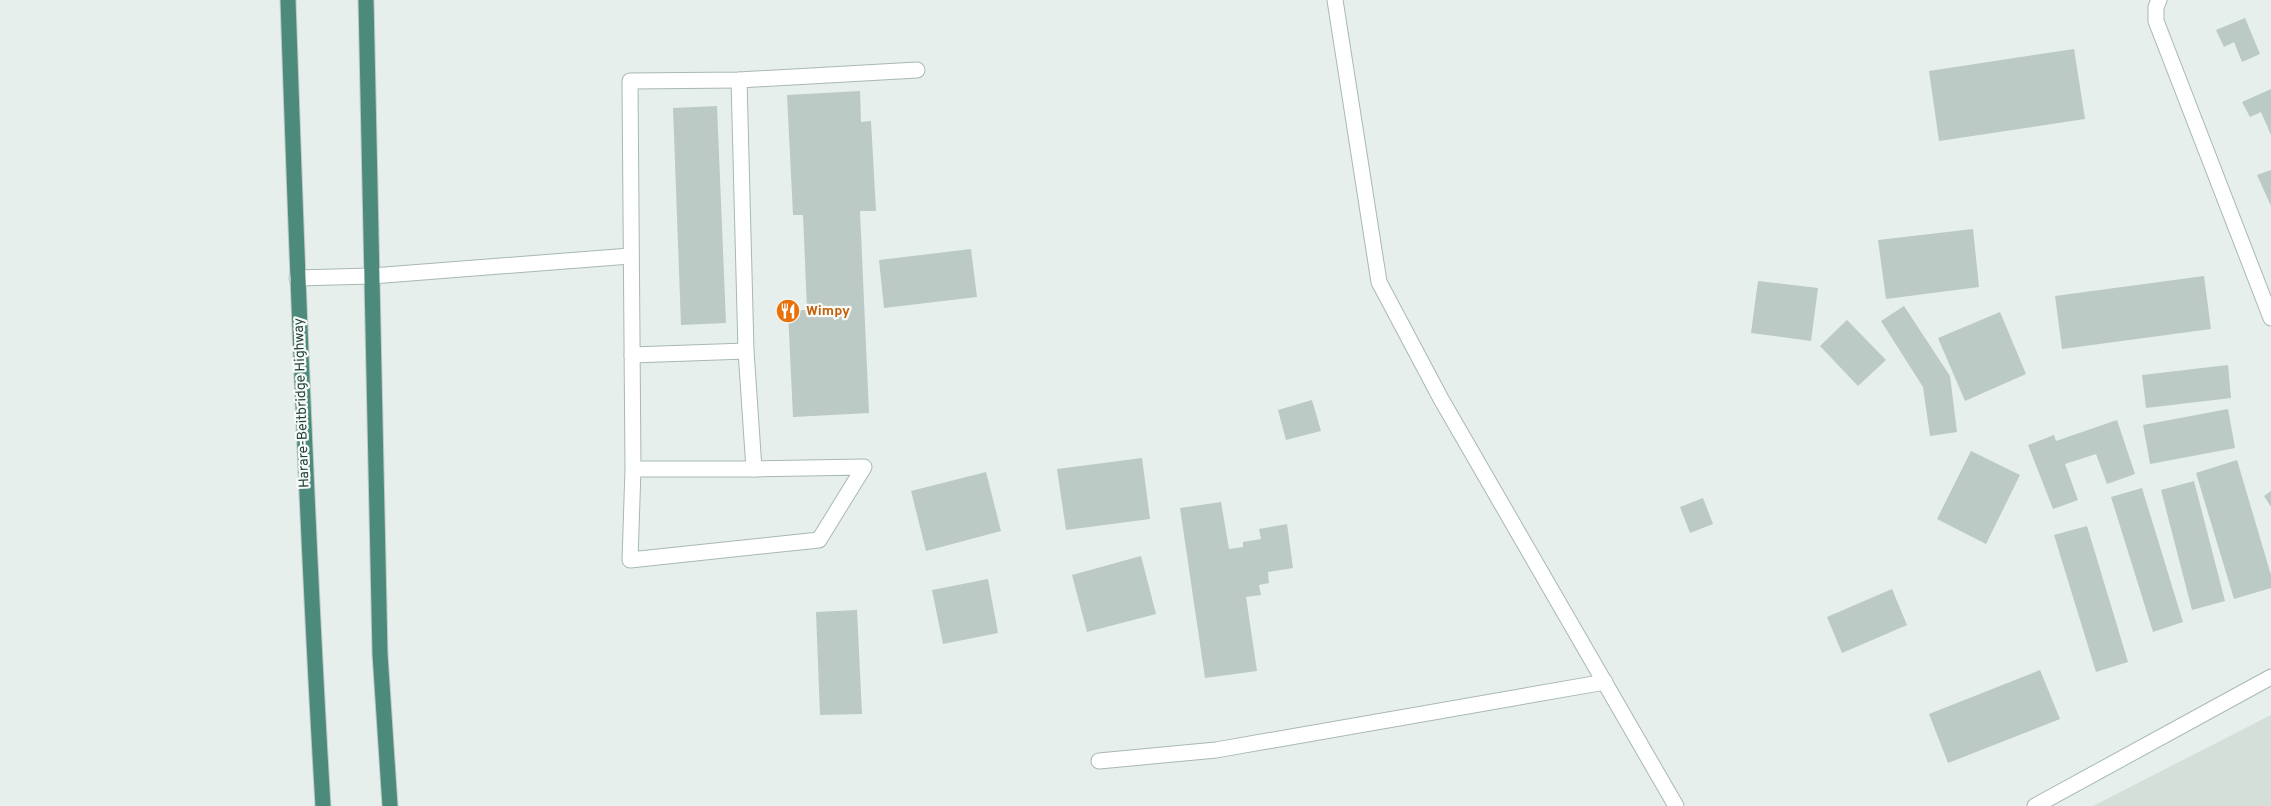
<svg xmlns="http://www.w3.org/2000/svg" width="2271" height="806" font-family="Overpass,sans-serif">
<rect width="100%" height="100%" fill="#e6efeb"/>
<!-- built -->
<polygon fill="#d4dfda" points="2271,715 2271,806 2093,806"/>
<!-- building -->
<g fill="#bbcac4">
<polygon points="2245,18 2260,54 2242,62 2234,42 2224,47 2216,30"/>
<polygon points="2074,49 2085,119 1939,141 1929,71"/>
<polygon points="2271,89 2271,135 2261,112 2250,117 2242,102"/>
<polygon points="860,91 861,122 871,121 876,211 860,211 869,413 793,417 788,311 807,310 803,215 793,215 787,95"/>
<polygon points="717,106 726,323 681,325 673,108"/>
<polygon points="2271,170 2271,206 2257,175"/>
<polygon points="1973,229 1979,287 1886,299 1878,240"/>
<polygon points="971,249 977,297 884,308 879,260"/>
<polygon points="2204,276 2211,329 2062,349 2055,296"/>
<polygon points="1758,281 1818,288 1811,341 1751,333"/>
<polygon points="1904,306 1950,376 1957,432 1930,436 1923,387 1881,321"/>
<polygon points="2000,312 2026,374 1965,401 1938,338"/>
<polygon points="1847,320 1886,360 1858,386 1820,346"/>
<polygon points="2228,365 2231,398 2146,408 2142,375"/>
<polygon points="1312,400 1321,431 1286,440 1278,410"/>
<polygon points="2228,409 2235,448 2150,464 2143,425"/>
<polygon points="2117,420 2135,474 2107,484 2096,454 2065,464 2078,500 2053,509 2028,445 2054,435 2056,441"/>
<polygon points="1971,451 2020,475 1986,544 1937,519"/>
<polygon points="1142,458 1150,519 1066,530 1057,469"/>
<polygon points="2237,460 2271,575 2271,588 2234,599 2196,473"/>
<polygon points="986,472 1001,531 926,551 911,491"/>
<polygon points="2194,481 2225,601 2192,610 2161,490"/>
<polygon points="2142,488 2183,622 2153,632 2111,497"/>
<polygon points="2271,491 2271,507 2264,496"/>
<polygon points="1703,498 1713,524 1690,533 1680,507"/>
<polygon points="1221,502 1229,549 1243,547 1243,542 1261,539 1259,529 1287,524 1293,568 1268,572 1269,583 1259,585 1261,595 1246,597 1257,671 1205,678 1180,508"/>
<polygon points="2087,526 2128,662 2096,672 2054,535"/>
<polygon points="1141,556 1156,614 1087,632 1072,575"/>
<polygon points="988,579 998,633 943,644 932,590"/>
<polygon points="1892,589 1907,625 1842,653 1827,617"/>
<polygon points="857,610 862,714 820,715 816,612"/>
<polygon points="2040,670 2060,719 1948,763 1929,714"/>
</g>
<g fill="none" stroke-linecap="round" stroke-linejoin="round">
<!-- service casing -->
<g stroke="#a8b8b2" stroke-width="17">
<g id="service">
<polyline points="739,80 746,351 754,469"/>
<polyline points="297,278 372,276 630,256"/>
<polyline points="632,355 746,351"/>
<polyline points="633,469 754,469 864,467 819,540 630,560 633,469 630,81 739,80 917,70"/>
<polyline points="1099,761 1216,750 1605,682"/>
</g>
</g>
<!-- minor casing -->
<g stroke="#a8b8b2" stroke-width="17">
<g id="minor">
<polyline points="2159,0 2156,7 2156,21 2271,318"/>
<polyline points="2035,806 2271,677"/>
</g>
</g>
<!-- tertiary casing -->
<g stroke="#a8b8b2" stroke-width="17">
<polyline id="tertiary" points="1335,0 1379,282 1441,399 1676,806"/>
</g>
<!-- trunk casing -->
<g stroke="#c2cac8" stroke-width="17">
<g id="trunk">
<path d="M288,0c9,269 19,537 35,806"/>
<polyline points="366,0 380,654 390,806"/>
</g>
</g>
<!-- service -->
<use href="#service" stroke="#fff" stroke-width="15"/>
<!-- minor -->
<use href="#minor" stroke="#fff" stroke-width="15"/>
<!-- tertiary -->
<use href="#tertiary" stroke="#fff" stroke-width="15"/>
<!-- trunk -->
<use href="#trunk" stroke="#4c8a7c" stroke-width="15"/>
</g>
<!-- icons -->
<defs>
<g id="restaurant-disc" transform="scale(1.25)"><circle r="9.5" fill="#e8710a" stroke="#f7fbf9"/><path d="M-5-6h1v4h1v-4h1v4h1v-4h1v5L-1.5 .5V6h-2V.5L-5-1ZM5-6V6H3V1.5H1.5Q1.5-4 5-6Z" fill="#fff"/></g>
</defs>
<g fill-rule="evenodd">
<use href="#restaurant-disc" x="788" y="311"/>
</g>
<g text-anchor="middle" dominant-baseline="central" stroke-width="4.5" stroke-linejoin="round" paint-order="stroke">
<!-- food labels -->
<g font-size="14" font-weight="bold" fill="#c56008" stroke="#f7fbf9" text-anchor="start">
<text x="806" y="311">Wimpy</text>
</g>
<!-- street labels -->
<g font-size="14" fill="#24423a" stroke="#f7fbf9">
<text transform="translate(302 403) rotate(-92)">Harare-Beitbridge Highway</text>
</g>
</g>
</svg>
